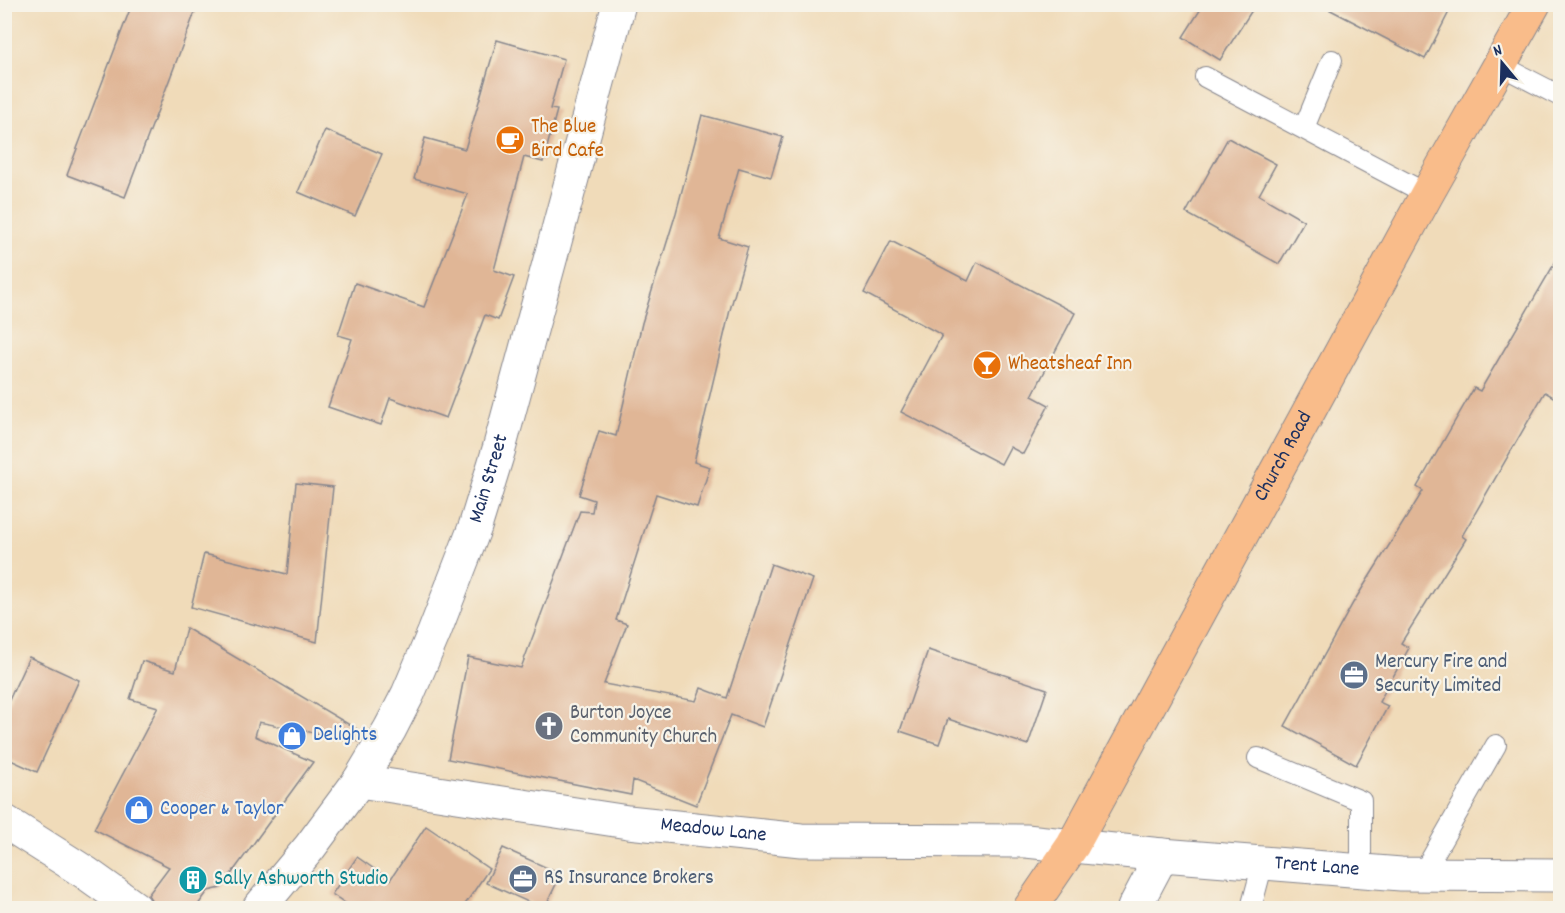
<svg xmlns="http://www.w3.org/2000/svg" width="1565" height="913" font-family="Dekko,sans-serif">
<rect width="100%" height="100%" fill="#f7f3e8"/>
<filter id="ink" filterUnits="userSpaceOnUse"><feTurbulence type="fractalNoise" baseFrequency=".0167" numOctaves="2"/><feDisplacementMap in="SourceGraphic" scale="12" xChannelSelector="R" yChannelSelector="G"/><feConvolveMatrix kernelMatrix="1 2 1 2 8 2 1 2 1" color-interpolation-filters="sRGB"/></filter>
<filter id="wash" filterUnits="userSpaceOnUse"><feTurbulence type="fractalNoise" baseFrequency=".008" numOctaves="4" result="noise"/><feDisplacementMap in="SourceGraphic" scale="24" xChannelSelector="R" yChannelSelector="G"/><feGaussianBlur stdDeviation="1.35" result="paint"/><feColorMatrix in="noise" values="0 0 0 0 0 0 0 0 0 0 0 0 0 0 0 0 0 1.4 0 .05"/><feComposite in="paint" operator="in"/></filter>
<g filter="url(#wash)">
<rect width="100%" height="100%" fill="#f0dbb9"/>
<g id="blocks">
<!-- building -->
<g fill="#e0b696">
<polygon points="132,4 198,4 125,197 67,175"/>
<polygon points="1204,4 1256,4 1220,60 1183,37"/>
<polygon points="1319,4 1453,4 1425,59"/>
<polygon points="497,40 564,59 550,109 557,110 543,162 524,157 494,270 514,277 498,320 485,315 446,418 390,398 381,425 328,407 352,339 338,335 355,283 424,307 468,194 414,179 425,138 465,149"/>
<polygon points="702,115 783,137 771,177 739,168 719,238 748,247 730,310 694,462 710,467 697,507 656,494 616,620 627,624 604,684 696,701 701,688 727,698 771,564 813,579 763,727 731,715 696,805 633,780 631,795 448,759 468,657 521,668 580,511 592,512 594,500 579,495 599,431 616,436 642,323 676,213"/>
<polygon points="325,130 382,154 355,216 298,192"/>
<polygon points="1228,138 1276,164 1259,195 1304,221 1279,264 1186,213"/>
<polygon points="891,241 968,281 977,262 1075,313 1032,396 1049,405 1023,454 1010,447 1001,464 901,412 942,335 864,293"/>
<polygon points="1560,254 1560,401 1545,392 1462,536 1466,539 1401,643 1409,648 1379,702 1388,706 1356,765 1285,726 1353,603 1423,491 1417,487 1474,388 1480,391"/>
<polygon points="296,483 333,487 317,642 191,607 204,554 287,574"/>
<polygon points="186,628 365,734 360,742 259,722 255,736 313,762 221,888 208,891 195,909 154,909 152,901 148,895 169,867 94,829 158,707 130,699 142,661 175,671"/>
<polygon points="928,650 1047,689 1028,745 948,719 939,744 900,731"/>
<polygon points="29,657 79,680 37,772 4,757 4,711"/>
<polygon points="426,826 489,869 462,909 354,909 332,894 357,857 390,880"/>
<polygon points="503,848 561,874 544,909 486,883"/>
</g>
</g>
</g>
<g filter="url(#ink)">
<use href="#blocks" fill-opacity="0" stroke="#86858c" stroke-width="1.5"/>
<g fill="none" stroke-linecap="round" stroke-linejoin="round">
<!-- service casing -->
<g stroke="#86858c" stroke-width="22">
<g id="service">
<polyline points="1500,65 1560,96"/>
<polyline points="1205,77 1427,194"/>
<polyline points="1304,128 1332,60"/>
<polyline points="1258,758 1361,801 1361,871"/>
<polyline points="1422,875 1496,745"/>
<polyline points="1251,908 1263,863"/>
</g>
</g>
<!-- minor casing -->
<g stroke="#86858c" stroke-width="35">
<g id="minor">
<path id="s1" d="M359,781l269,41 173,18 225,1 136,14 239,19 159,1"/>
<polyline points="4,821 86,873 135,908"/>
<polyline points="1134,908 1162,855"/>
</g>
</g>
<!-- tertiary casing -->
<g stroke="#86858c" stroke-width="35">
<g id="tertiary">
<path id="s2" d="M259,908l51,-61 49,-66 31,-52 18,-35 26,-61 41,-106 24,-78 120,-445"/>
</g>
</g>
<!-- primary casing -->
<g stroke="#86858c" stroke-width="35">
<g id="primary">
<path id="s3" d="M1030,908l43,-63 354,-651 107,-190"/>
</g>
</g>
<!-- service -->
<use href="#service" stroke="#fff" stroke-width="20"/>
<!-- minor -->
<use href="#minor" stroke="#fff" stroke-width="33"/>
<!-- tertiary -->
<use href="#tertiary" stroke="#fff" stroke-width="33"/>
<!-- primary -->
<use href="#primary" stroke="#f9bc8a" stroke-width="33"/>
</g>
</g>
<!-- icons -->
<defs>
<g id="cafe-disc" transform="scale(1.5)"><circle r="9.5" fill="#e8710a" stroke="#f7f3e8"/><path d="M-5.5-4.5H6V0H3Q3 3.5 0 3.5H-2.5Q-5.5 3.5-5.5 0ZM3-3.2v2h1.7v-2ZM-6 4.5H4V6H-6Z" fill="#fff"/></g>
<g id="bar-disc" transform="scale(1.5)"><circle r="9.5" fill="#e8710a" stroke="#f7f3e8"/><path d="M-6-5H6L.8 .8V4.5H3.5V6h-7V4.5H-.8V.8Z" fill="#fff"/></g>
<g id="office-disc" transform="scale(1.5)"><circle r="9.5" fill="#5c6f8a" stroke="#f7f3e8"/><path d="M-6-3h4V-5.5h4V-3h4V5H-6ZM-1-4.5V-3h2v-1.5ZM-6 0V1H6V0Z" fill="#fff"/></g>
<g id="church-disc" transform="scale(1.5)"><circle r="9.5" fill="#6b7280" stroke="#f7f3e8"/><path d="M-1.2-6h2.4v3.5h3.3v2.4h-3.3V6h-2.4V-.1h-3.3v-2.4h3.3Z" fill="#fff"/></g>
<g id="shop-disc" transform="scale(1.5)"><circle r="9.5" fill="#3f7fe0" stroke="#f7f3e8"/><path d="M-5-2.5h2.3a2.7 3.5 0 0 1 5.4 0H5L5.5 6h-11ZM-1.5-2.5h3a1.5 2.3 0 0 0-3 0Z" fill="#fff"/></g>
<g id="building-disc" transform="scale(1.5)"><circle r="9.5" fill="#0f9aa8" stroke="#f7f3e8"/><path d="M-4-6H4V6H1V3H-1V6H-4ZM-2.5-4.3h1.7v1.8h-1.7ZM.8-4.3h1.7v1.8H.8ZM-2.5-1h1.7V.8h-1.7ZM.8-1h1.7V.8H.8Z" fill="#fff"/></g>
</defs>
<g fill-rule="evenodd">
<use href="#cafe-disc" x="510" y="140"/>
<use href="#bar-disc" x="987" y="365"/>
<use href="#office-disc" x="1354" y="675"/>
<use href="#church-disc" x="549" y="726"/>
<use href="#shop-disc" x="292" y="736"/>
<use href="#shop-disc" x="139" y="810"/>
<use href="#office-disc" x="523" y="879"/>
<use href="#building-disc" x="193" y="880"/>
</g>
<g text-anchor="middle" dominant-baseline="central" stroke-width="4.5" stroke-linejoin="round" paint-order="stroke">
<!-- food labels -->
<g font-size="21" fill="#c56008" stroke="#f7f3e8" text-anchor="start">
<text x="531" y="128">The Blue<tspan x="531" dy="24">Bird Cafe</tspan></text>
<text x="1008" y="365">Wheatsheaf Inn</text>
</g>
<!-- street labels -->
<g font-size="21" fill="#1b2f5e" stroke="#f7f3e8">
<text stroke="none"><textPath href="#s3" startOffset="518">Church Road</textPath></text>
<text stroke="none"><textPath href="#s2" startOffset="492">Main Street</textPath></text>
<text stroke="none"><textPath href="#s1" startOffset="358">Meadow Lane</textPath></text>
<text stroke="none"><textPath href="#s1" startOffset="963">Trent Lane</textPath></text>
</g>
<!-- service labels -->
<g font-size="21" fill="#4e5e75" stroke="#f7f3e8" text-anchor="start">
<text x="1375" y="663">Mercury Fire and<tspan x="1375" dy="24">Security Limited</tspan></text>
<text x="544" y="879">RS Insurance Brokers</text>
</g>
<!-- worship labels -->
<g font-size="21" fill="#5b616d" stroke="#f7f3e8" text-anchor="start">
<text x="570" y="714">Burton Joyce<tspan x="570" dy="24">Community Church</tspan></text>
</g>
<!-- shop labels -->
<g font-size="21" fill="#366cbe" stroke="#f7f3e8" text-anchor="start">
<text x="313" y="736">Delights</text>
<text x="160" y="810">Cooper &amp; Taylor</text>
</g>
<!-- culture labels -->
<g font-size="21" fill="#0d838f" stroke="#f7f3e8" text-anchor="start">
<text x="214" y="880">Sally Ashworth Studio</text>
</g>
</g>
<!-- margin -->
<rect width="1565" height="913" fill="none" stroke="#f7f3e8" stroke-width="24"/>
<!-- north arrow -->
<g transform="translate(1502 63) rotate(341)" stroke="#f7f3e8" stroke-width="4.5" paint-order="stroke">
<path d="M0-4.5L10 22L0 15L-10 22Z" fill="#1b2f5e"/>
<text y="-9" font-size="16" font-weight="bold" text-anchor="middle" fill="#1b2f5e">N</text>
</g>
</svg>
